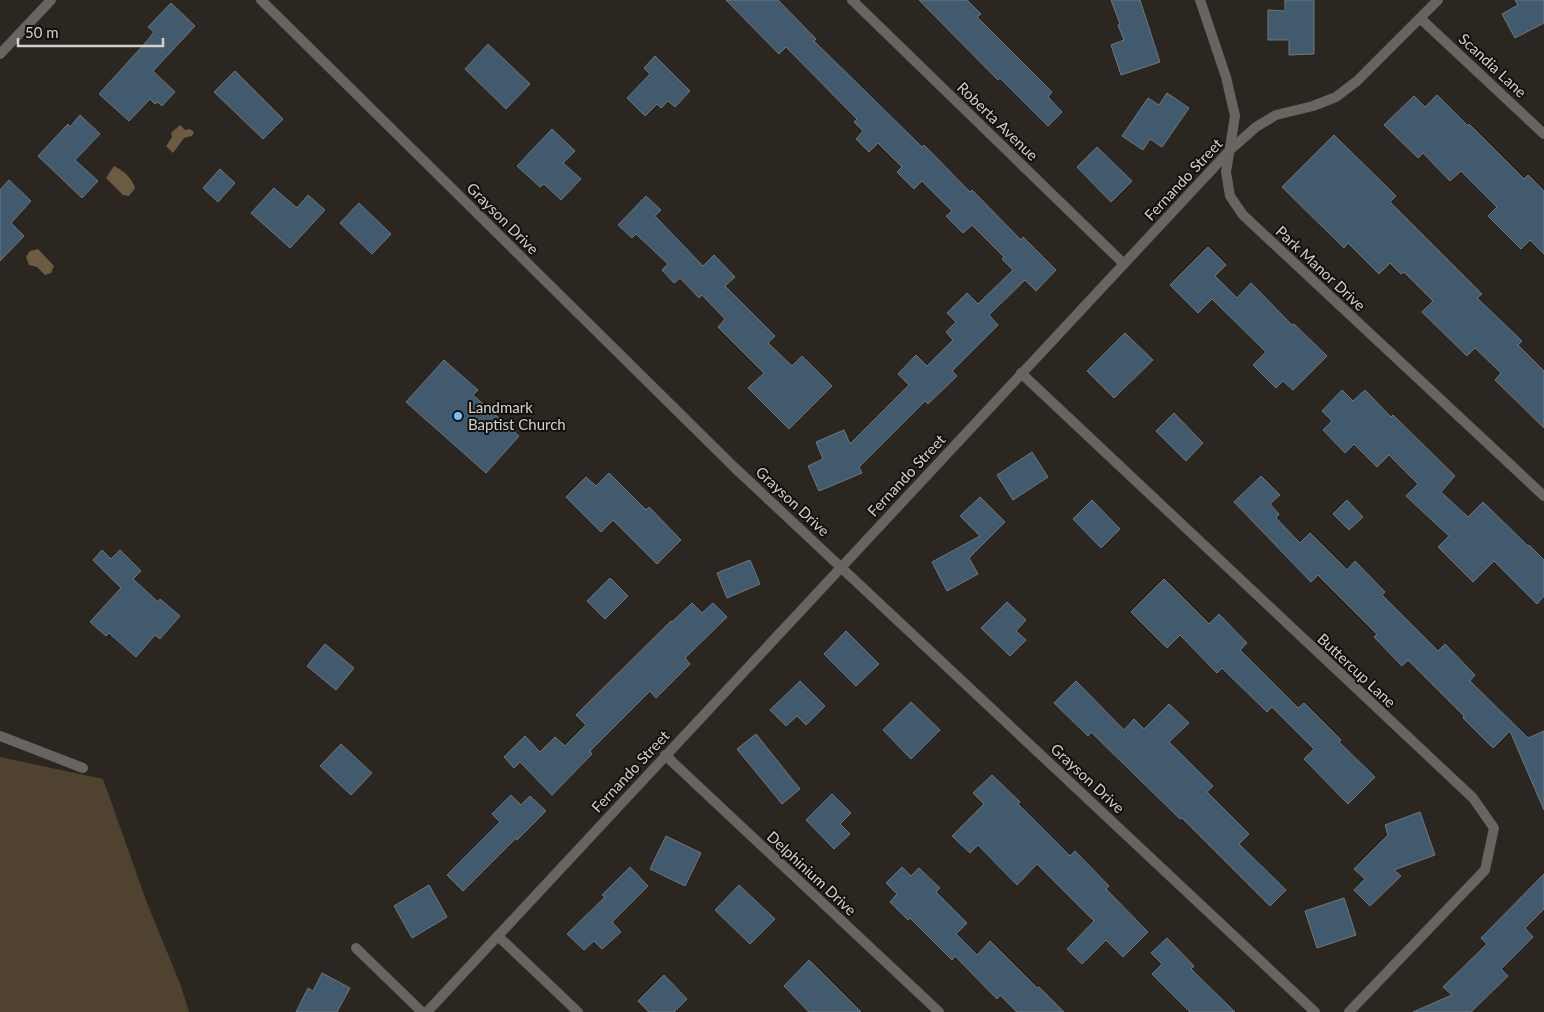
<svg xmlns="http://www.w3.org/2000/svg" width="1544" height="1012" font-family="Lato,sans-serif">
<rect width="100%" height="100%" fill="#2b2720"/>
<!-- green -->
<polygon fill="#4f422f" points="0,757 103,779 147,903 181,986 189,1012 0,1012"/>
<!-- water -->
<g fill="#6c5b41">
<polygon points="180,125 185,130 190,129 194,132 192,136 184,138 173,153 166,146 172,137 171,133"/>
<path d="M114,166c10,5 18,12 21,22l-6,8 -6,-1 -17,-17z"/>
<polygon points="38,249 54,266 51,273 45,275 37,267 29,265 26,257 30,251"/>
</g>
<!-- building -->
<g fill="#415a6e" stroke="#6f777e">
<polygon points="726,0 778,0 816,39 814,41 922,147 924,145 970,192 972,190 1021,240 1023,237 1056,270 1036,291 1025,280 989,315 998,325 952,371 957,376 928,404 925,401 859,467 862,473 819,491 808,466 823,459 816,442 844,430 850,444 909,385 898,374 916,355 927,366 953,340 946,332 956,322 947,313 967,293 978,304 1013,270 1002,259 1004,257 972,225 963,233 946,216 952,211 922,181 914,189 897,172 902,167 878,143 869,152 856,139 863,131 854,122 857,119 786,47 779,54"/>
<polygon points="919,0 967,0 981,14 977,17 1052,92 1048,97 1062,112 1048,126 1000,78 998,80"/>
<polygon points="1111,0 1140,0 1160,62 1121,75 1111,45 1124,40 1118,25 1120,24"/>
<polygon points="1285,0 1314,0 1314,54 1289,55 1289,40 1268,40 1268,10 1285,11"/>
<polygon points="1515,0 1544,0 1544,23 1515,38 1502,14 1518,5"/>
<polygon points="171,3 195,26 153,71 175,92 162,106 158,102 155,104 150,99 129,121 99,94 147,41 154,32 148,27"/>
<polygon points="488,44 530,84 506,109 465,69"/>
<polygon points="655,56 690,91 675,107 668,101 661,108 657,104 645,116 627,98 650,74 644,68"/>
<polygon points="235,71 283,119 263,139 214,92"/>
<polygon points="1167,93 1189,108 1162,147 1150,139 1143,150 1122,136 1148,98 1159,105"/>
<polygon points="1437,95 1468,126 1469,124 1524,179 1528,175 1544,191 1544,254 1530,240 1521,249 1488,216 1497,207 1461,171 1450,181 1423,153 1418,158 1384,125 1414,96 1425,107"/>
<polygon points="80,115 100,134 75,160 98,181 82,198 38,156 68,124 70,127"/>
<polygon points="552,129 575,151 563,163 581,179 561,200 544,184 540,187 517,166"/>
<polygon points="1334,135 1396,196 1390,202 1482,294 1477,298 1522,341 1518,345 1544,371 1544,428 1495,380 1501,373 1475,348 1467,356 1422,312 1433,301 1404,272 1401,274 1390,263 1379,274 1348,243 1344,248 1282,187"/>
<polygon points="1097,147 1132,181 1111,202 1077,167"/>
<polygon points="220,169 235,183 218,202 203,188"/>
<polygon points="9,180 31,201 11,223 24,236 0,261 0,190"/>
<polygon points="274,188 297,208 308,195 325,210 290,248 251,213"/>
<polygon points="646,196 661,210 655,216 703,266 714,255 735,277 725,286 775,336 768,343 792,366 802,356 832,386 789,429 748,388 764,373 718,327 725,319 702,295 699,298 680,278 674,283 662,270 668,264 636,234 632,238 618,225"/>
<polygon points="359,203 391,234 372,254 340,223"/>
<polygon points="1208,247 1226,265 1215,276 1237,298 1251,283 1292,325 1294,324 1327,356 1293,390 1283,381 1276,388 1253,365 1266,352 1212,299 1198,313 1170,285"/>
<polygon points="1125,333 1153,360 1114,398 1087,371"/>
<polygon points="444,360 478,390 473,395 519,436 486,473 406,402"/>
<polygon points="1342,390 1353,401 1365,390 1391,417 1393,415 1455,476 1441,492 1468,517 1483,502 1528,546 1529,545 1544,560 1544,596 1537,604 1494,561 1473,582 1438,547 1449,536 1406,496 1418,484 1389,455 1377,467 1354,444 1345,453 1323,430 1332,421 1322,411"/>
<polygon points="1174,413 1203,443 1186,461 1156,431"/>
<polygon points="1032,452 1048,477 1013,500 997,475"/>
<polygon points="609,473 646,510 649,507 681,540 657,564 613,520 601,532 566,497 586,477 596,486"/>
<polygon points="1261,476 1280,495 1270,504 1279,514 1276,518 1300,543 1310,533 1347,570 1355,561 1385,592 1382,595 1438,651 1445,644 1475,675 1470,681 1528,738 1544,731 1544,810 1510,731 1493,748 1463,718 1464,716 1408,660 1402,666 1374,637 1377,634 1318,575 1311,582 1234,502"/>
<polygon points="980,497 1005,522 969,558 978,574 947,591 932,562 980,536 960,516"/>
<polygon points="1092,500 1120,529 1101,548 1073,519"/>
<polygon points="1347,500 1363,517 1349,530 1333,514"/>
<polygon points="102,550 111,559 120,550 141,571 133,579 158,602 160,599 180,616 160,639 155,635 136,657 109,633 106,636 90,622 121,588 93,560"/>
<polygon points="750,560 760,584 727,598 717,573"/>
<polygon points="610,578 628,596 605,619 587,601"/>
<polygon points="1164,579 1209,624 1219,614 1247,643 1240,650 1298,708 1304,703 1341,740 1339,742 1375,777 1348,804 1304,759 1314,749 1272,707 1267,712 1222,668 1217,673 1180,635 1167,648 1131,612"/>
<polygon points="1007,602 1026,620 1016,631 1026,640 1010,656 981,628"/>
<polygon points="692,603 702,613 713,603 727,617 685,658 690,664 656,698 650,691 590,751 592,754 552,795 520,762 514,768 504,757 525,736 540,752 555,737 565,746 586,725 576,715 671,621 672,622"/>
<polygon points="846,631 879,664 856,686 824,654"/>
<polygon points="325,644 354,668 336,690 307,666"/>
<polygon points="800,681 825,706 806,725 797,716 786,726 770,710"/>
<polygon points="1076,681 1124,730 1134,719 1144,729 1169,704 1189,723 1169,742 1213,786 1207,792 1249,834 1239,844 1286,890 1270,906 1182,818 1180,819 1091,732 1088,736 1054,703"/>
<polygon points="911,702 940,730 911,759 883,730"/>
<polygon points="756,734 800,789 782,804 737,749"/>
<polygon points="341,744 372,773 351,795 320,766"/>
<polygon points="992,775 1020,802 1018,804 1070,856 1075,851 1109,886 1106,889 1148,932 1123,957 1106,940 1082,964 1067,949 1094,921 1037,864 1017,885 978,845 970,853 952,836 984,804 973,793"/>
<polygon points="832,794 851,813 840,824 850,834 834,849 806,820"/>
<polygon points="511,795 521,805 530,796 546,811 517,840 516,838 463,891 447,875 500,822 492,814"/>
<polygon points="1420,812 1435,855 1394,870 1401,876 1370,906 1354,890 1365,879 1354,869 1388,835 1385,825"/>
<polygon points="666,836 701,853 685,886 650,869"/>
<polygon points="630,867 648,886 612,922 621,932 602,949 594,941 584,950 567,934 605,897 602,895"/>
<polygon points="902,867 911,876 919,868 940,888 936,892 967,923 956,934 977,955 990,941 1037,988 1039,987 1064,1012 1017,1012 1000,995 997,999 955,956 952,960 910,918 908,920 890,902 897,894 886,883"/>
<polygon points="1544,874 1544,909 1525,928 1533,937 1501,969 1508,976 1471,1012 1413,1012 1452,995 1443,987 1487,944 1481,938"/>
<polygon points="429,885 447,917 412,938 394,906"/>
<polygon points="739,885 775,919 750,944 715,910"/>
<polygon points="1344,898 1356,935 1317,948 1305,911"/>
<polygon points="1167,938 1194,966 1191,969 1235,1012 1190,1012 1152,974 1162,964 1151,953"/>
<polygon points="809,960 861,1012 809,1012 784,986"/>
<polygon points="322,973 350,988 337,1012 296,1012 308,988 313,991"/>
<polygon points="664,975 687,999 674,1012 649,1012 638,1001"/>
</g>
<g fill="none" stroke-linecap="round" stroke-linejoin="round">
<!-- minor -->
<g stroke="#676461" stroke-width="10">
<polyline points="261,0 735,468 1315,1012"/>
<polyline points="852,0 1124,264"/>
<polyline points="1200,0 1226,77 1235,116 1226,172 1230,196 1243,215 1544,496"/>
<polyline points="1421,19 1544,134"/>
<polyline points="0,54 51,0"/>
<polyline points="1021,373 1473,798 1494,828 1485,870 1349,1012"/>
<polyline points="0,736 83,768"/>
<polyline points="665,755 939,1012"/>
<polyline points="498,936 578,1012"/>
<polyline points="356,948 422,1012"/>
<polyline points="427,1012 1231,149 1256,127 1276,115 1313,106 1336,97 1357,81 1438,0"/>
</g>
</g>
<!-- markers -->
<circle fill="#77c0f7" stroke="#12100d" stroke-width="2" cx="458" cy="416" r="5"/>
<g text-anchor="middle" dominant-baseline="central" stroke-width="4" stroke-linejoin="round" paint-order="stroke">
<!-- street labels -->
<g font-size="15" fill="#d4d1cc" stroke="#12100d">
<text transform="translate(1493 65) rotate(43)">Scandia Lane</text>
<text transform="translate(998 121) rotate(44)">Roberta Avenue</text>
<text transform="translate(1183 179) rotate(-47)">Fernando Street</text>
<text transform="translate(503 218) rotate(45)">Grayson Drive</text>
<text transform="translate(1321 268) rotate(43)">Park Manor Drive</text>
<text transform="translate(906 475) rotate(-47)">Fernando Street</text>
<text transform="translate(793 501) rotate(43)">Grayson Drive</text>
<text transform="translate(1357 670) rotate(43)">Buttercup Lane</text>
<text transform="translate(630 771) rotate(-47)">Fernando Street</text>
<text transform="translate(1088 778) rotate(43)">Grayson Drive</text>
<text transform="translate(812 873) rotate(43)">Delphinium Drive</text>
</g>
<!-- poi labels -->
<g font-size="15" fill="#d4d1cc" stroke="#12100d" text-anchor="start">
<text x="468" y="407">Landmark<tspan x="468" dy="17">Baptist Church</tspan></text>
</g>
</g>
<!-- scale -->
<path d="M18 38v8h145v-8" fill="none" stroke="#d4d1cc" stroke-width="2.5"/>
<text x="25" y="38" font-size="15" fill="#d4d1cc" stroke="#12100d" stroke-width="4" paint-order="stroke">50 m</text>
</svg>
